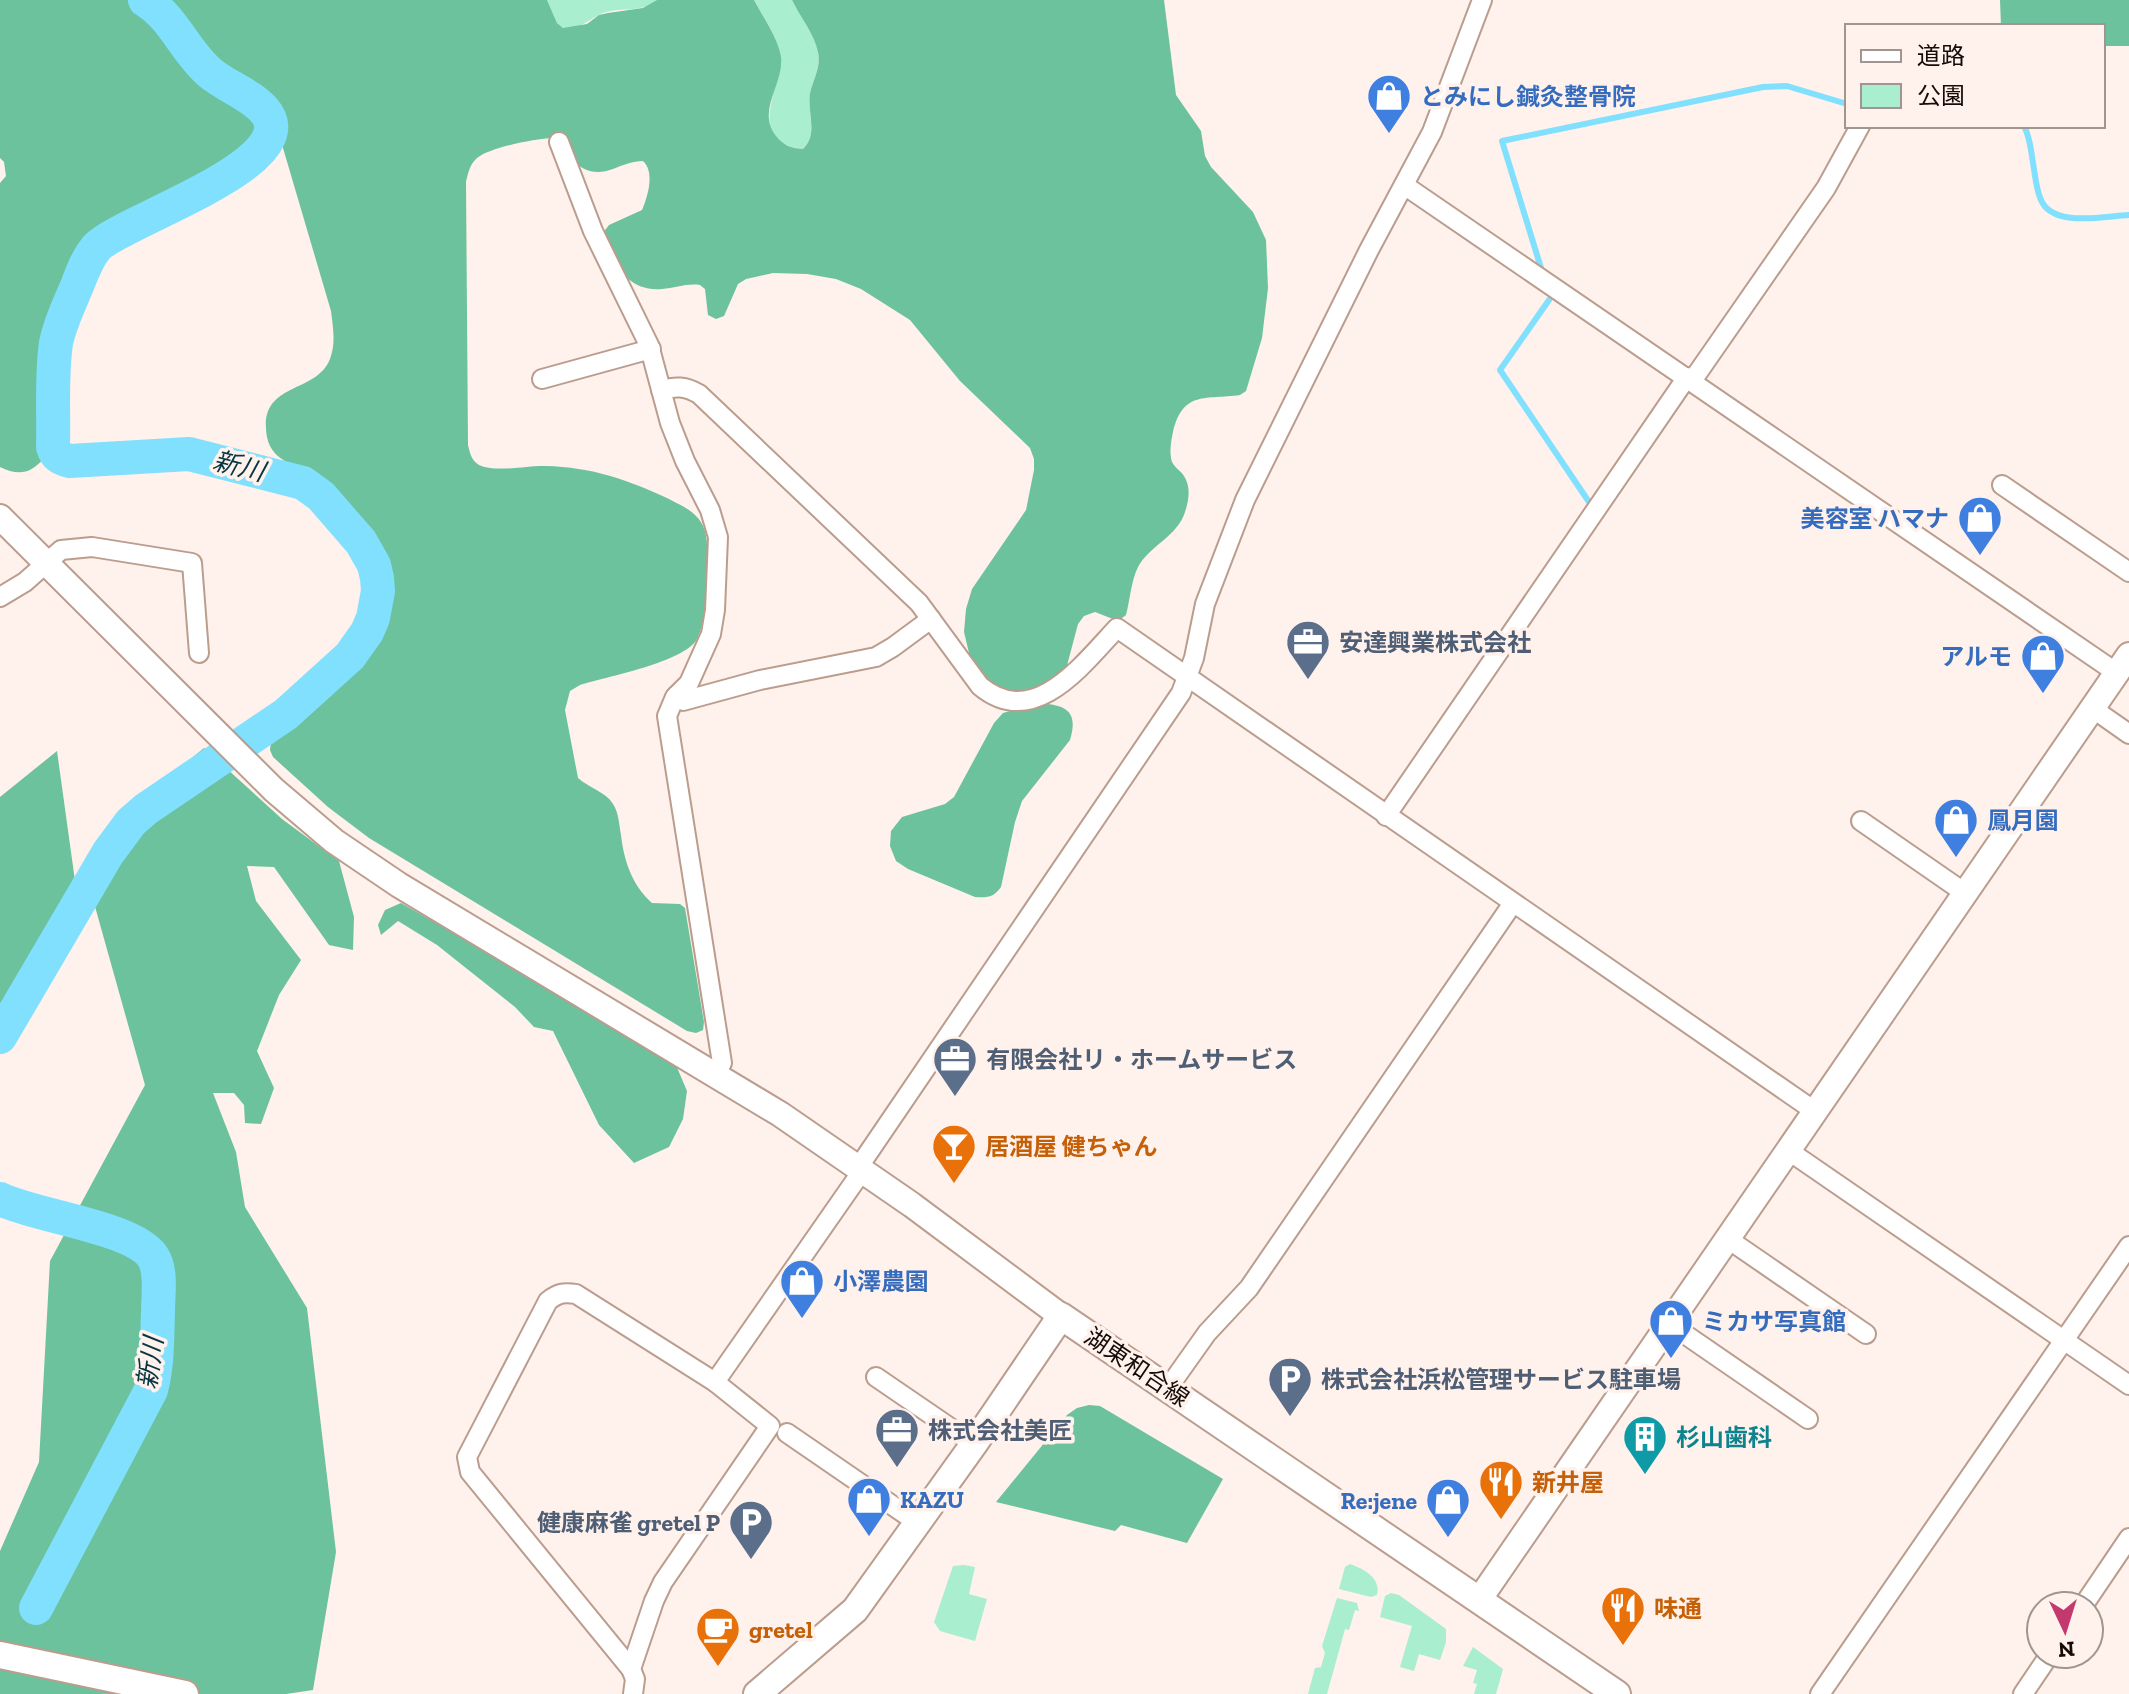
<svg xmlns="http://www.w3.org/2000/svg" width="2129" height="1694" font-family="'Zilla Slab','Noto Sans JP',serif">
<rect width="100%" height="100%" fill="#fff1eb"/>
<!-- green -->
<g fill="#a9eece">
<path d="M547,0h110c-16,15 -40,5 -58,15 -15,8 -18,13 -36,13l-6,-5z"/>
<path d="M754,0h38c8,17 22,33 26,51 3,14 -3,25 -7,38 -6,21 9,44 -8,60 -62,-7 -18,-63 -24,-98 -3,-17 -17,-36 -25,-51z"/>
<path d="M1350,1564c14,5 31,14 27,31l-6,2 -32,-8 6,-22z"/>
<polygon points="964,1565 975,1567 969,1594 987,1599 975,1641 940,1631 934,1622 953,1566"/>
<polygon points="1391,1593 1399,1595 1446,1629 1446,1642 1440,1660 1419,1654 1414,1671 1400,1667 1412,1626 1380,1617 1385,1596"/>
<polygon points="1337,1598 1357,1603 1359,1611 1355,1610 1349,1630 1345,1629 1327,1694 1308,1694 1315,1668 1321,1667 1325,1653 1322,1646"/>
<polygon points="1473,1647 1503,1669 1496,1694 1474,1694 1477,1684 1473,1683 1477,1670 1463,1666"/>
</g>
<!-- forest -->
<g fill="#6bc29d">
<path d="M0,0h132l24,16 49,62 54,37c3,7 6,17 3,24 -13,26 -118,72 -147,86l-15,8 -12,12 -33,77 -8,36 -3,100c-13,16 -26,18 -44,9v-284l6,-7 -2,-14 -4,-4z"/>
<path d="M158,0h389l10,23 6,5 24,-4 12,-9 9,-2 35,-5 14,-8h97c9,17 24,38 27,57 3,27 -25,54 -5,79 8,10 15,12 27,13 17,-16 2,-39 8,-60 4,-13 10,-24 7,-37 -4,-19 -18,-35 -26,-52h372l12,95 25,36 4,25 6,11 42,45 13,28 2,48 -6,50 -16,53 -6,4c-34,5 -57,-5 -67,37 -2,9 -4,21 -1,30 3,6 9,9 12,14 7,11 5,24 1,36 -8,25 -35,33 -47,55 -7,14 -8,33 -12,48l-8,6 -23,-9 -11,4 -6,8 -13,49 -29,19 -31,3 -27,-22 -9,-20 -5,-21 2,-23 6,-20 54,-79 8,-40v-11l-4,-11 -70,-67 -50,-61 -49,-31 -25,-10 -29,-5 -34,-1 -27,6 -8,5 -14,32 -8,3 -8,-4 -3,-26 -5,-4c-13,-2 -25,3 -38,4 -37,3 -47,-27 -59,-56l6,-8 33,-15c6,-14 13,-38 1,-49 -10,0 -20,4 -30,8 -30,11 -43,-11 -61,-31 -17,1 -62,9 -75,20 -7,6 -9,15 -11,24l2,263c2,8 3,15 11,20 16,8 50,0 67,1 45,1 83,14 123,33 9,5 19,9 26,16 16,14 12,38 11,58 -1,21 1,46 -9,66 -12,23 -92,38 -117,46l-10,6 -5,19 13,68c11,10 28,14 35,26 6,9 6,21 8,31 3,26 11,50 31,68l28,1 5,4 19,114 -1,8 -7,3 -9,-2 -318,-193 -41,-31 -55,-50 -3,-7c1,-6 0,-7 3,-12 7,-9 20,-15 29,-22 20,-17 41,-34 58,-54 13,-15 23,-33 27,-53 9,-40 -12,-69 -37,-97 -9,-11 -18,-22 -29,-31 -18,-15 -49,-17 -54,-44 -10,-56 49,-42 63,-78 6,-16 3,-31 1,-48l-53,-180 -4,-18 -4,-7 -62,-45 -32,-43z"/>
<polygon points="2000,0 2129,0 2129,46 2103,46 2103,26 2001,26"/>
<path d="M1039,703c26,2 40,7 31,37l-48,61 -7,21 -14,65c-7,10 -13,11 -26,10l-67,-28 -12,-8 -6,-15 1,-15 11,-14 43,-13 9,-7 40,-74 9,-10z"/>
<polygon points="204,748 282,819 339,861 354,917 353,950 329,945 274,867 247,866 256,901 301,960 279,995 257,1051 274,1088 261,1124 245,1123 244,1105 234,1093 213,1093 236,1152 245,1207 307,1308 336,1552 313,1690 286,1694 0,1694 0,1551 39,1462 50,1261 145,1085 94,903 134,805"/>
<polygon points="57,751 80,917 3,1043 0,1054 0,797"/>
<polygon points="401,903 673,1058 687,1091 683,1119 669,1147 634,1163 599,1125 553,1031 534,1027 515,1007 437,945 398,921 381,935 378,925 385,910"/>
<polygon points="1089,1405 1100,1406 1223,1479 1187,1543 1121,1525 1115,1531 996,1502 1067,1415 1077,1408"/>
</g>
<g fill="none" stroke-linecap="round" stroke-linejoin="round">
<!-- stream -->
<g stroke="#80e0fe" stroke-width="6">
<path d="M2024,126c6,11 7,24 9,37 2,11 3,26 8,37 12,28 63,16 88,15"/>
<polyline points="1541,268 1502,141 1763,87 1787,86 1847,104"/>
<polyline points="1549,300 1500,370 1591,505"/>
</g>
<!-- river -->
<g stroke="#80e0fe" stroke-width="34">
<path d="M0,1037l108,-184 23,-31 15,-13 140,-95 64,-58 17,-24 6,-14 5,-27 -1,-13 -3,-13 -13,-23 -40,-46 -18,-13 -114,-29 -119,7c-10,-2 -14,-5 -17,-14 1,-34 -2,-70 3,-104 4,-20 13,-38 21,-57 5,-13 10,-27 19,-38 23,-27 214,-85 168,-138 -14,-16 -39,-24 -55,-38 -25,-22 -35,-54 -64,-72"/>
<path d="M0,1199c34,17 134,28 153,58 9,14 5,37 5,54 -1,27 0,53 -7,79l-115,218"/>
</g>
<!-- minor casing -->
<g stroke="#bb9d8e" stroke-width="22">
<g id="minor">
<polyline points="559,142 593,231 649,345 670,423 685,461 710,510 718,537 715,610 711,634 689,683 675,697 667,716 722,1063 715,1075"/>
<polyline points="1404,185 2117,673"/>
<polyline points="542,379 651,349"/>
<polyline points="1692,381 1826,188 1860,126"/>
<path d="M661,390c15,-4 24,-4 38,4l220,209 61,83c54,45 103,-22 137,-58l699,484"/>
<polyline points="2002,485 2129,572"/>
<polyline points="0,597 25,582 61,550 92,547 192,563 199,653"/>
<polyline points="677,695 683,701 760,680 876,657 893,647 931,619"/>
<polyline points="2092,708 2129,734"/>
<polyline points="1386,816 1687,377"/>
<polyline points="1861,821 1965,893"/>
<polyline points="1789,1151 2129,1385"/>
<polyline points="858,1168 1181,693 1194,658 1205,604 1245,500 1369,250 1432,132 1482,0"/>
<polyline points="1728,1239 1866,1334"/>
<polyline points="1670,1324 1808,1419"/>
<polyline points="876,1377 974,1444"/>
<polyline points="1168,1388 1207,1333 1249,1288 1513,903"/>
<polyline points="787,1433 918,1523"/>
<polyline points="2083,1606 2129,1538"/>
<polyline points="631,1669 654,1601 663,1582 770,1426 715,1382 862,1171"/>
<path d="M633,1694l2,-15 -4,-10 -161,-197 -3,-15 81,-156c10,-8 16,-9 28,-7l139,88"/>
<polyline points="1820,1694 2129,1246"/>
<polyline points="2023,1694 2050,1654"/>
</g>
</g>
<!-- tertiary casing -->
<g stroke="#bb9d8e" stroke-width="28">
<g id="tertiary">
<polyline points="0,517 274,790 334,841 399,885 780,1114 912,1205 1061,1316"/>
<polyline points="1479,1600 2129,655"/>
</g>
</g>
<!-- secondary casing -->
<g stroke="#bb9d8e" stroke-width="30">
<g id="secondary">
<polyline points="0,1655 185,1694"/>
<polyline points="757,1694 855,1610 974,1444 1061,1316 1617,1694"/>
</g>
</g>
<!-- minor -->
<use href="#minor" stroke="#fff" stroke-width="18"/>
<!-- tertiary -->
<use href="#tertiary" stroke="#fff" stroke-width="24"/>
<!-- secondary -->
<use href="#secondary" stroke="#fff" stroke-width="26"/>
</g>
<!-- icons -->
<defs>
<g id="shop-pin" transform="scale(2.3)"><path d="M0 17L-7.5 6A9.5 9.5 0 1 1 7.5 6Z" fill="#3f7fe0" stroke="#fff1eb"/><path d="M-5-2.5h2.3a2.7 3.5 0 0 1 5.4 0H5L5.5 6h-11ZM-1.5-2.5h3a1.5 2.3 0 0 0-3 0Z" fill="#fff"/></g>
<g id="office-pin" transform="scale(2.3)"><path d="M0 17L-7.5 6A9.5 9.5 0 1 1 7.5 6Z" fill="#5c6f8a" stroke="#fff1eb"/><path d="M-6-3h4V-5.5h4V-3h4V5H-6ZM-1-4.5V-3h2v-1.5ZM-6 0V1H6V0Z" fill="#fff"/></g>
<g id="bar-pin" transform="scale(2.3)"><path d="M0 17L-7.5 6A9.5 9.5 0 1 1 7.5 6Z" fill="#e8710a" stroke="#fff1eb"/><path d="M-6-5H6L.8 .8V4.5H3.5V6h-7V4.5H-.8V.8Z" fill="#fff"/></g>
<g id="parking-pin" transform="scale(2.3)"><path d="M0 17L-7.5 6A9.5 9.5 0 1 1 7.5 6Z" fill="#5c6f8a" stroke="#fff1eb"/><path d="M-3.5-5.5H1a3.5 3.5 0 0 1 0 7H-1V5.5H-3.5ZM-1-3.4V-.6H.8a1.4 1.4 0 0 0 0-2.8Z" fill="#fff"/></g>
<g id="building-pin" transform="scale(2.3)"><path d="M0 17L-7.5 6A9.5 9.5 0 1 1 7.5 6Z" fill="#0f9aa8" stroke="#fff1eb"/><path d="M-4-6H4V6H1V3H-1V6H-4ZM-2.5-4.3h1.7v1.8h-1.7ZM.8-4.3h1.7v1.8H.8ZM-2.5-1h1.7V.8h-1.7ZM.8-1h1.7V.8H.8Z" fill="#fff"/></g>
<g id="restaurant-pin" transform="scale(2.3)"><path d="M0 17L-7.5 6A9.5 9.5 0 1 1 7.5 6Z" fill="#e8710a" stroke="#fff1eb"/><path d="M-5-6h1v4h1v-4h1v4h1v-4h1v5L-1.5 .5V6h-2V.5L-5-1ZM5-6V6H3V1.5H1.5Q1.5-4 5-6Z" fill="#fff"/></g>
<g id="cafe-pin" transform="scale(2.3)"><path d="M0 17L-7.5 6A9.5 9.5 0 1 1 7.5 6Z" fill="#e8710a" stroke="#fff1eb"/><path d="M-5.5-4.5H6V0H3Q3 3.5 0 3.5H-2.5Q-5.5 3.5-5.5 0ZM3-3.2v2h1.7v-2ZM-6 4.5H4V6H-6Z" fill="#fff"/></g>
</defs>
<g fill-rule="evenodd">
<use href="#shop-pin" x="1389" y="96"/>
<use href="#shop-pin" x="1980" y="518"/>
<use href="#office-pin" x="1308" y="642"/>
<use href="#shop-pin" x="2043" y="656"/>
<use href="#shop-pin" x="1956" y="820"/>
<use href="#office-pin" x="955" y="1059"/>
<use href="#bar-pin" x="954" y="1146"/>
<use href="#shop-pin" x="802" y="1281"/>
<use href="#shop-pin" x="1671" y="1321"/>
<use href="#parking-pin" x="1290" y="1379"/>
<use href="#office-pin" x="897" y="1430"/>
<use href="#building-pin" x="1645" y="1437"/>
<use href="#restaurant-pin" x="1501" y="1482"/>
<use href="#shop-pin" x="869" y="1499"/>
<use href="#shop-pin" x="1448" y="1500"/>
<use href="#parking-pin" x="751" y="1522"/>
<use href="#restaurant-pin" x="1623" y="1608"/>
<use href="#cafe-pin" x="718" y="1629"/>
</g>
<g text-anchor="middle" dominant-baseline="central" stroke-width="7" stroke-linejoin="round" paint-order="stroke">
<!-- shop labels -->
<g font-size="24" font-weight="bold" fill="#366cbe" stroke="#fff1eb" text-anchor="start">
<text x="1420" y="96">とみにし鍼灸整骨院</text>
<text x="1949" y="518" text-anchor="end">美容室 ハマナ</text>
<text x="2012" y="656" text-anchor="end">アルモ</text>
<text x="1987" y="820">鳳月園</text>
<text x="833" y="1281">小澤農園</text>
<text x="1702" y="1321">ミカサ写真館</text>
<text x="900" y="1499">KAZU</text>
<text x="1417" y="1500" text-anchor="end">Re:jene</text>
</g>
<!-- service labels -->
<g font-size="24" font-weight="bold" fill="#4e5e75" stroke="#fff1eb" text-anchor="start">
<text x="1339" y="642">安達興業株式会社</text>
<text x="986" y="1059">有限会社リ・ホームサービス</text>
<text x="1321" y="1379">株式会社浜松管理サービス駐車場</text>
<text x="928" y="1430">株式会社美匠</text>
<text x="720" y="1522" text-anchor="end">健康麻雀 gretel P</text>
</g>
<!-- food labels -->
<g font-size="24" font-weight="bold" fill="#c56008" stroke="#fff1eb" text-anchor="start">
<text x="985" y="1146">居酒屋 健ちゃん</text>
<text x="1532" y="1482">新井屋</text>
<text x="1654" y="1608">味通</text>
<text x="749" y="1629">gretel</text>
</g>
<!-- street labels -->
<g font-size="24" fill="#150b07" stroke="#fff1eb">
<text transform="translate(1137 1367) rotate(34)">湖東和合線</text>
</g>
<!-- culture labels -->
<g font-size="24" font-weight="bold" fill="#0d838f" stroke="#fff1eb" text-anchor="start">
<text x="1676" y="1437">杉山歯科</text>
</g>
<!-- water labels -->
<g font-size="26" font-style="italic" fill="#073643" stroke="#fff1eb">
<text transform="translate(239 466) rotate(14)">新川</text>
<text transform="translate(150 1363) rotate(-82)">新川</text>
</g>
</g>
<!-- legend -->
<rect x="1845" y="24" width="260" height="104" fill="#fff1eb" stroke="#a19590" stroke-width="2"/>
<rect x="1861" y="50" width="40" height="12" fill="#ffffff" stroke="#a19590" stroke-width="2"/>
<text x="1917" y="64" font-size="24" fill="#150b07">道路</text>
<rect x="1861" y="84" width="40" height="24" fill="#a9eece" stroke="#a19590" stroke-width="2"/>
<text x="1917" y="104" font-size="24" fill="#150b07">公園</text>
<!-- north arrow -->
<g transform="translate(2065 1630) rotate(176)"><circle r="38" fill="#fff1eb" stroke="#a19590" stroke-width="2"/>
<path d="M0-6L14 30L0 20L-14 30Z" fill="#c3386d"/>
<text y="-12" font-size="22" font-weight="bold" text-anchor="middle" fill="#150b07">N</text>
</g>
</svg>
